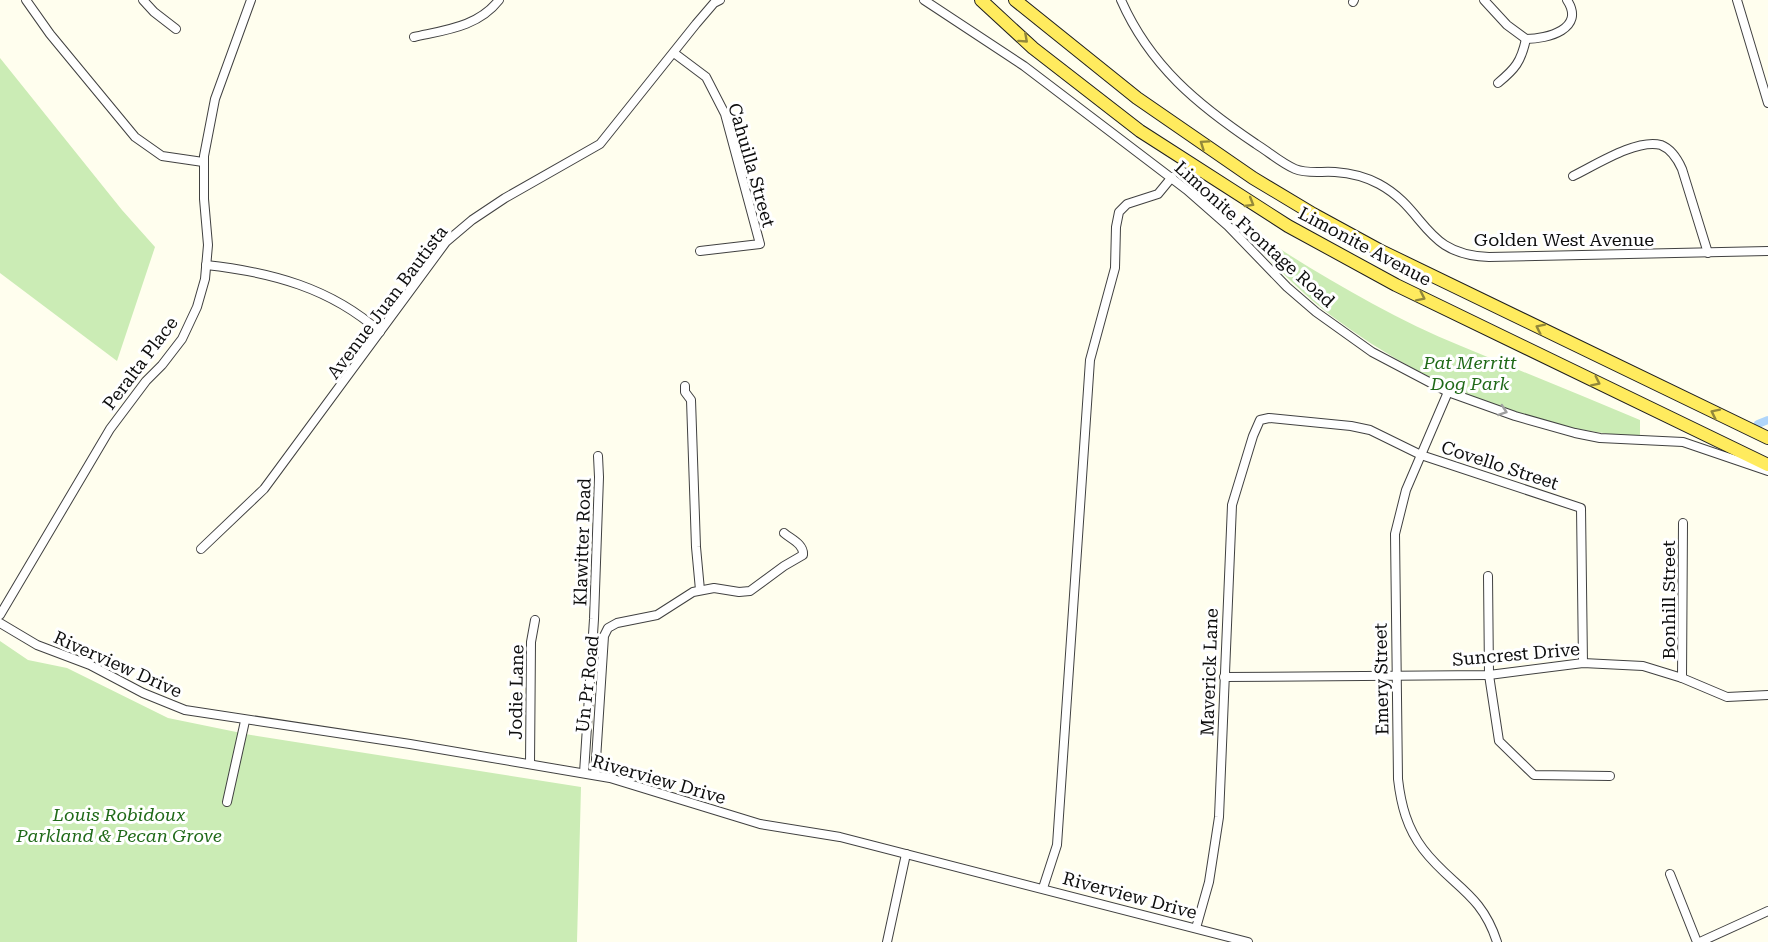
<svg xmlns="http://www.w3.org/2000/svg" width="1768" height="942" font-family="'Roboto Serif',serif">
<rect width="100%" height="100%" fill="#fffeee"/>
<!-- green -->
<g fill="#cbecb5">
<polygon points="0,58 122,210 155,247 117,361 0,273"/>
<path d="M1264,239c63,40 128,79 197,107 60,25 119,49 179,74v17c-106,-7 -214,-52 -300,-115 -31,-22 -58,-49 -85,-77z"/>
<polygon points="0,641 28,660 67,668 168,718 251,735 581,787 577,942 0,942"/>
</g>
<g fill="none" stroke-linecap="round" stroke-linejoin="round">
<!-- canal -->
<polyline stroke="#afd5fa" stroke-width="8" points="1758,424 1768,420"/>
<!-- minor casing -->
<g stroke="#414141" stroke-width="10">
<g id="minor">
<polyline points="26,0 50,34 135,137 162,156 203,162"/>
<polyline points="143,0 154,12 176,29"/>
<polyline points="924,0 1024,66 1187,190 1228,226 1287,287 1316,312 1372,352 1448,392 1515,416 1575,433 1600,438 1683,442 1768,471"/>
<path d="M1121,0c29,66 77,105 135,144 13,8 25,19 39,25 12,5 27,2 40,3 15,1 31,5 44,12 48,26 44,71 110,73l279,-6"/>
<path d="M1484,0l23,25 19,14c21,0 60,-10 41,-39"/>
<polyline points="1737,0 1768,103"/>
<polyline points="1353,2 1354,0"/>
<path d="M414,37c31,-7 64,-10 85,-37"/>
<polyline points="674,53 706,77 725,114 760,244 700,251"/>
<path d="M1498,83c17,-14 23,-21 28,-44"/>
<path d="M1573,176c21,-10 64,-38 88,-31 10,4 17,15 21,24l26,84"/>
<path d="M206,265c65,7 125,23 174,67"/>
<polyline points="685,386 685,392 691,400 696,547 700,590"/>
<path d="M1448,392l-42,98 -11,44 3,245c3,26 9,49 25,70 28,37 58,43 74,93"/>
<polyline points="201,549 264,489 446,242 472,220 505,198 600,144 696,24 714,3 720,0"/>
<polyline points="1488,576 1489,675 1499,741 1534,775 1610,776"/>
<polyline points="0,615 110,429 146,381 162,365 182,339 197,307 205,279 208,245 204,199 204,156 215,99 251,0"/>
<polyline points="0,623 37,645 90,665 143,693 185,710 410,744 610,778 760,824 840,837 1248,942"/>
<polyline points="1224,677 1489,675 1583,663 1643,666 1682,678 1727,697 1768,695"/>
<polyline points="1682,678 1683,523"/>
<polyline points="530,764 531,642 535,620"/>
<polyline points="584,773 594,619 599,477 598,456"/>
<path d="M595,775l9,-139 4,-8 9,-5 40,-8 36,-23 21,-4 25,4 11,-1 34,-25 19,-11c1,-11 -12,-16 -19,-22"/>
<polyline points="227,802 245,721"/>
<polyline points="1670,874 1697,942"/>
<polyline points="1043,888 1057,845 1090,360 1115,268 1116,227 1119,212 1127,204 1158,194 1172,177"/>
<polyline points="1196,928 1209,882 1219,817 1232,505 1253,436 1260,420 1269,418 1351,426 1370,430 1421,455 1581,508 1583,663"/>
<polyline points="887,942 906,854"/>
<polyline points="1700,942 1768,911"/>
</g>
</g>
<!-- primary casing -->
<g stroke="#1f1f1f" stroke-width="14">
<g id="primary">
<polyline points="981,0 1033,48 1140,131 1288,226 1396,285 1768,465"/>
<polyline points="1015,0 1137,98 1253,178 1313,214 1379,250 1768,438"/>
</g>
</g>
<!-- minor -->
<use href="#minor" stroke="#fff" stroke-width="8"/>
<!-- primary -->
<use href="#primary" stroke="#ffeb5e" stroke-width="12"/>
</g>
<!-- one-way arrows -->
<defs><path id="oneway-chevron" d="M-2-3.5L2.5 0L-2 3.5" fill="none" stroke-width="1.6" stroke-linecap="round" stroke-linejoin="round" transform="scale(1.5)"/></defs>
<g stroke="#93883a">
<use href="#oneway-chevron" transform="translate(1024 39) rotate(42)"/>
<use href="#oneway-chevron" transform="translate(1204 144) rotate(-146)"/>
<use href="#oneway-chevron" transform="translate(1250 203) rotate(31)"/>
<use href="#oneway-chevron" transform="translate(1421 297) rotate(26)"/>
<use href="#oneway-chevron" transform="translate(1540 328) rotate(-154)"/>
<use href="#oneway-chevron" transform="translate(1596 382) rotate(26)"/>
<use href="#oneway-chevron" transform="translate(1715 413) rotate(-154)"/>
</g>
<use stroke="#9f9f9f" href="#oneway-chevron" transform="translate(1503 411) rotate(19)"/>
<g text-anchor="middle" dominant-baseline="central" stroke-width="6" stroke-linejoin="round" paint-order="stroke">
<!-- street labels -->
<g font-size="18" fill="#0e0e0e" stroke="#fff">
<text transform="translate(752 165) rotate(74)">Cahuilla Street</text>
<text transform="translate(1255 234) rotate(42)">Limonite Frontage Road</text>
<text x="1564" y="239">Golden West Avenue</text>
<text transform="translate(1365 246) rotate(28)">Limonite Avenue</text>
<text transform="translate(387 302) rotate(-53)">Avenue Juan Bautista</text>
<text transform="translate(140 363) rotate(-53)">Peralta Place</text>
<text transform="translate(1500 465) rotate(18)">Covello Street</text>
<text transform="translate(582 542) rotate(-88)">Klawitter Road</text>
<text transform="translate(1668 600) rotate(-90)">Bonhill Street</text>
<text transform="translate(1516 654) rotate(-5)">Suncrest Drive</text>
<text transform="translate(118 664) rotate(24)">Riverview Drive</text>
<text transform="translate(1209 672) rotate(-88)">Maverick Lane</text>
<text transform="translate(1381 679) rotate(-91)">Emery Street</text>
<text transform="translate(587 684) rotate(-84)">Un Pr Road</text>
<text transform="translate(516 692) rotate(-89)">Jodie Lane</text>
<text transform="translate(659 779) rotate(16)">Riverview Drive</text>
<text transform="translate(1130 895) rotate(15)">Riverview Drive</text>
</g>
<!-- park labels -->
<g font-size="18" font-style="italic" fill="#206a19" stroke="#fff">
<text x="1470" y="362">Pat Merritt<tspan x="1470" dy="21">Dog Park</tspan></text>
<text x="119" y="814">Louis Robidoux<tspan x="119" dy="21">Parkland &amp; Pecan Grove</tspan></text>
</g>
</g>
</svg>
